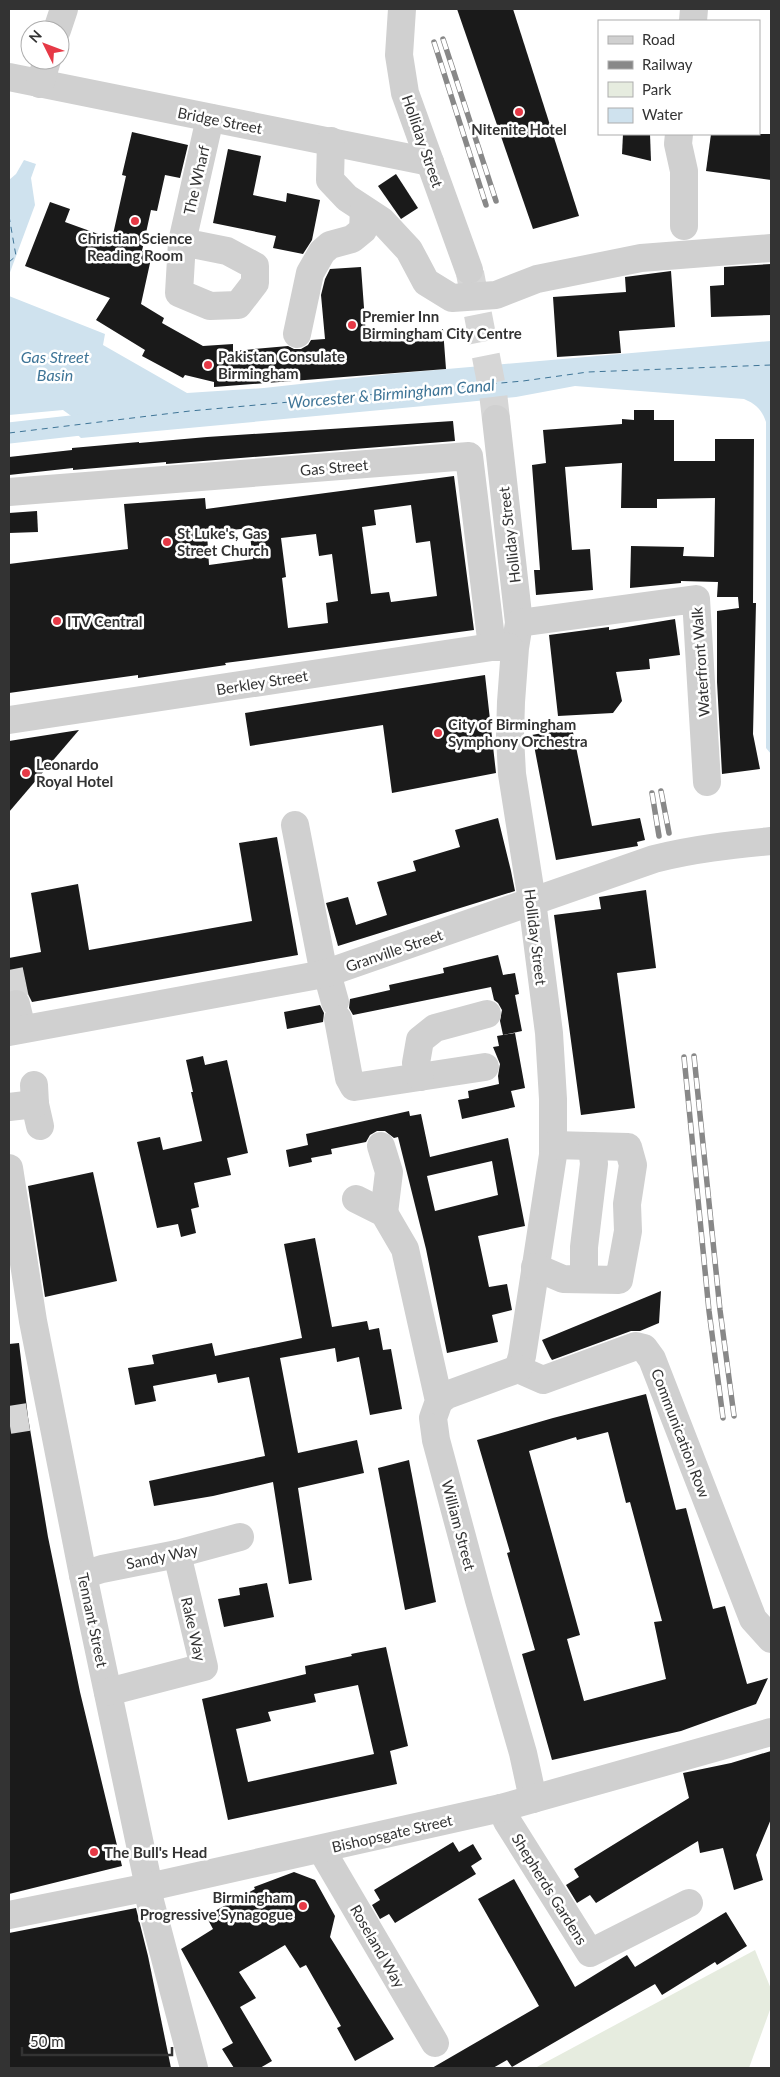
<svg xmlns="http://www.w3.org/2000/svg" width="780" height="2077" font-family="Lato,sans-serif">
<rect width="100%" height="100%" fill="#fff"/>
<!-- green -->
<polygon fill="#e6ecdf" points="755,1950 771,1989 771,2007 749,2068 535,2068"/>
<!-- water -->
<g fill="#cfe2ee">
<polygon points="24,160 36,164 31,178 35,205 9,275 9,180 16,174"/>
<path d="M9,296l96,38 -2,11 84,48 77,-5 126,-14 381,-33v413l-5,-6v-326c-4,-12 -10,-18 -22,-23l-169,-13 -59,11 -49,5 -386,36 -12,-11 5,-9 -11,-8 -54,5z"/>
</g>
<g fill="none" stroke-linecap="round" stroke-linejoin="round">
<!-- canal -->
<polyline stroke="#cfe2ee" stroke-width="21" points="9,433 98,423"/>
<!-- ferry -->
<g stroke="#3f7597" stroke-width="1" stroke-dasharray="6 5" stroke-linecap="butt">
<polyline points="9,216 16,256 9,262"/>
<polyline points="9,433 190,411 523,381 588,372 771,365"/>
</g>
</g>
<!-- building -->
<g fill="#1a1a1a" fill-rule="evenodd">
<polygon points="457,9 513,9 579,216 533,229"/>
<polygon points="132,132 188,145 180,178 165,175 157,211 151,210 142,251 152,254 141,304 164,318 162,323 203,346 233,344 233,351 288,346 294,349 301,349 308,345 311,340 325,339 321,295 325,279 330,269 361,267 366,335 443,329 446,369 214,387 214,382 185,375 183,378 142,356 145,350 96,320 110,298 25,266 50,202 70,209 65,222 112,239 126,176 122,175"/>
<polygon points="623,134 650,134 651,161 622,154"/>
<polygon points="711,134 771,134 771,180 706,171"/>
<polygon points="228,149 261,156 253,195 286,202 287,193 320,200 312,240 303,254 273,248 276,236 213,223"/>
<polygon points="396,174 418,208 401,219 378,186"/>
<polygon points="771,264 771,315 711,317 710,286 724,285 724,267"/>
<polygon points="671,271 675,327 619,331 621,353 557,357 553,297 626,292 625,277"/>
<polygon points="634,410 654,410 654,420 674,420 674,461 715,461 715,439 754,439 753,603 756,603 753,734 760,769 722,774 717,682 717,611 739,608 738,597 717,597 718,582 681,581 681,583 630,588 631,546 684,547 683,556 714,557 715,498 657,499 657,508 621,508 622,463 565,467 572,550 590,549 593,590 536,595 534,570 540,570 532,465 546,463 543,430 622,424 622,419 634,420"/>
<polygon points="453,421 455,441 166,464 166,462 73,470 73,468 9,475 9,457 72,450 72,448 139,442 139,443 207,437"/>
<path d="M454,476l20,154 -249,33 1,2 -88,13v-3l-129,18v-129l119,-15 -4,-45 81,-6 1,11zM411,505l5,38 14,-2 7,55 -46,6 -2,-10 -18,2 -9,-67 14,-2 -2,-15zM249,528l4,31 -44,6 -2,-32zM316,534l3,22 13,-2 6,47 -12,2 2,20 -40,5 -6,-50 4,-1 -5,-39z"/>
<polygon points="37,511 38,532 9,533 9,513"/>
<polygon points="675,619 680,655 649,659 650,669 616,672 622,701 613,713 558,716 549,635 609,627 609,630"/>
<polygon points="485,675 496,773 392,793 383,725 250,746 245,713"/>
<polygon points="572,727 592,826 640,818 645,840 637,842 638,846 556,860 532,735"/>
<polygon points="79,730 9,812 9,741"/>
<polygon points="498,818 511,871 515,891 338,946 326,903 348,897 356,925 387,915 377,882 416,871 413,861 460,847 455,830"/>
<polygon points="277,837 298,955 32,1002 28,994 21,989 9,991 9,958 41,952 31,893 78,884 89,950 252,921 239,843"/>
<polygon points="646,890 656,968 617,973 635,1108 581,1115 554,915 601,909 599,897"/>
<polygon points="498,955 503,975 515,973 519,994 515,995 522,1031 503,1035 500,1021 502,1010 498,1003 494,1000 491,987 353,1015 349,1008 350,999 390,990 389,985 444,973 443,968"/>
<polygon points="320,1005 324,1013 323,1022 287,1029 284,1012"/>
<polygon points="515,1033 525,1088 511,1091 515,1107 462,1119 458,1100 469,1098 468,1091 499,1084 498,1076 500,1064 493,1047 499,1046 497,1036"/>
<polygon points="203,1056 205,1065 227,1060 248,1153 227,1158 231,1175 194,1183 199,1207 191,1209 196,1233 181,1237 178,1224 157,1228 137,1142 160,1137 163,1150 202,1141 191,1092 193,1092 186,1060"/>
<path d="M409,1111l1,5 11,-2 9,43 78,-19 17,88 -47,10 11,51 18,-3 5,26 -20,5 6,27 -51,11 -21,-104 -28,-112 -4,1 -9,-7h-8l-7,4 -4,7 -35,7 1,5 -21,4 1,4 -23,5 -3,-17 22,-5 -2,-11zM492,1161l6,34 -63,16 -8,-35z"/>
<polygon points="93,1172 117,1281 45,1297 28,1186"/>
<polygon points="315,1238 332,1327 367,1321 369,1330 379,1328 383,1350 391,1349 402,1409 370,1415 359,1357 337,1362 335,1348 280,1358 298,1453 357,1440 364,1473 298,1488 312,1580 289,1584 273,1482 213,1496 154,1506 149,1481 265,1456 249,1377 218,1383 216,1374 153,1386 156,1401 135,1405 128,1368 154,1364 152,1355 212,1343 215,1356 302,1338 284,1244"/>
<polygon points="661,1291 659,1323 640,1331 631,1331 552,1360 550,1357 542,1340"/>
<polygon points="19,1343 28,1417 48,1537 80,1692 122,1866 9,1894 9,1344"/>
<path d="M646,1394l30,116 10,-2 27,101 12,-3 22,78 21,-6 -12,26 -75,27 -129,29 -30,-106 13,-4 -28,-97 3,-1 -33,-112 76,-22zM608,1432l18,71 4,-1 32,119 -8,1 12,57 -82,22 -17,-62 13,-4 -51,-184 47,-14 1,3z"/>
<polygon points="409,1460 436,1602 405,1610 378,1468"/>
<polygon points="267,1583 274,1617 224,1627 218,1599 240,1595 239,1588"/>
<path d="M386,1647l22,99 -18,5 7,33 -169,36 -26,-121 104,-25 -1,-8 47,-10 -1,-2zM358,1685l16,69 -126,28 -12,-53 35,-8 -3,-9 48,-10 -2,-8z"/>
<polygon points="771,1751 771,1819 756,1855 763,1880 734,1890 723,1848 700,1853 698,1841 596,1903 590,1895 577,1903 566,1885 579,1877 574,1869 689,1798 683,1773 731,1763"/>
<polygon points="453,1842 459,1852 473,1844 482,1859 471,1866 476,1874 395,1923 389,1914 380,1919 372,1905 380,1900 374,1890"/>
<polygon points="294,1872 315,1880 335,1916 330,1937 394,2039 355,2061 337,2028 341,2026 306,1965 300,1968 285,1945 239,1972 256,1998 240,2007 272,2061 260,2068 234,2068 222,2049 233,2043 181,1949 213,1929 206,1916 255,1889 254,1887"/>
<polygon points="514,1879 575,1987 627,1955 635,1967 726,1912 747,1946 717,1965 715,1962 662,1995 655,1984 512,2067 507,2060 493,2068 432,2068 539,2006 478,1899"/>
<polygon points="136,1908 148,1956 171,2068 9,2068 9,1933"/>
</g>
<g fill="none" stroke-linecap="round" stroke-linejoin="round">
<!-- minor-tunnel -->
<g stroke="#d6d6d6" stroke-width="28" stroke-dasharray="28 14" stroke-linecap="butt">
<polyline points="470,273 493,393 496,419"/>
<polyline points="9,970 16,1004"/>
<polyline points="9,1420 28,1417"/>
</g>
<!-- minor -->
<g stroke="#d0d0d0" stroke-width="28">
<polyline points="402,9 399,55 405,93 469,270"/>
<polyline points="693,21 694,9"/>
<polyline points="57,30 64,9"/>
<polyline points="9,77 430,162"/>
<polyline points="40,84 47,60"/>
<polyline points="679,134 678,144 684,171 684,226"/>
<polyline points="331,141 330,180 347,198 382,221 409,250 426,282 452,298 496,295 537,279 641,258 771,248"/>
<polyline points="182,242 227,251 255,266 255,283 238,305 210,306 179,293 182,242 210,118"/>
<polyline points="297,334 310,273 322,252 330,245 352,239 363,230 364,210"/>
<polyline points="496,419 519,623 515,648 511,702 510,736 512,774 532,901 549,1033 553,1099 553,1155 522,1356 518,1369"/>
<polyline points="9,492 469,456 492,647"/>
<polyline points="519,623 696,599 707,782"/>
<polyline points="9,720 492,647 509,647"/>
<polyline points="295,825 324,974"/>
<polyline points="327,973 335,1002"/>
<polyline points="16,1004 22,1029"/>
<polyline points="338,1019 349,1078 354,1087 485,1067"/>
<path d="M9,1032l315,-58 330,-115c39,-10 77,-14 117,-18"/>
<polyline points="420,1077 416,1063 420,1040 435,1028 487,1014"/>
<polyline points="34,1085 35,1104 40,1126"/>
<polyline points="9,1107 35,1104"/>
<polyline points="381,1146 389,1172 384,1213"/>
<polyline points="9,1168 33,1321 83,1575 149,1887 150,1901 194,2068"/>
<polyline points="356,1199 384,1213 405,1249 439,1401 433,1418 436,1440 479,1600 523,1753 533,1799"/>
<polyline points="535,1267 563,1279 619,1280 628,1231 627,1204 633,1165 628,1147 553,1145"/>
<polyline points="584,1279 584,1247 594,1164 592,1146"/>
<polyline points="518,1369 543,1380 636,1346 644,1348 652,1359 753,1619 771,1639"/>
<polyline points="439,1401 447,1395 518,1369"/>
<polyline points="83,1575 102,1569 177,1554 240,1537"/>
<polyline points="108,1692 204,1667 177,1554"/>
<polyline points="501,1808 507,1821 590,1953 689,1903"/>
<polyline points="321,1849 435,2043"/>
<polyline points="9,1915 149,1887 501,1808 771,1732"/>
</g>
<!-- rail casing -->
<g stroke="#888" stroke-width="5.5">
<g id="rail">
<polyline points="443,39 496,201"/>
<polyline points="434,42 486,205"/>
<polyline points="661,791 669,833"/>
<polyline points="652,793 659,836"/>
<polyline points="694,1056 720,1310 734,1416"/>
<polyline points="684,1057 709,1311 723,1418"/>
</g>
</g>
<!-- rail -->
<use href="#rail" stroke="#fff" stroke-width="4" stroke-dasharray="11" stroke-linecap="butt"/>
</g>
<!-- markers -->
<g fill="#e63946" stroke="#fff" stroke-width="2">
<circle cx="519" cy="112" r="5"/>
<circle cx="135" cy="221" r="5"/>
<circle cx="352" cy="325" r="5"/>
<circle cx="208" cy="365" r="5"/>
<circle cx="167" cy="542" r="5"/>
<circle cx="57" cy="621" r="5"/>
<circle cx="438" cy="733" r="5"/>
<circle cx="26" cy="773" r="5"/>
<circle cx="94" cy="1852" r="5"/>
<circle cx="303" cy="1906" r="5"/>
</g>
<g text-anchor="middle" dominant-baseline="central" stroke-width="5" stroke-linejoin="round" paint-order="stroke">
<!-- street labels -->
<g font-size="15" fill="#333" stroke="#fff">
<text transform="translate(220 120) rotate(11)">Bridge Street</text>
<text transform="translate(423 141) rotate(71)">Holliday Street</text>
<text transform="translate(196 180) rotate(-77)">The Wharf</text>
<text transform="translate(334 467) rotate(-5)">Gas Street</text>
<text transform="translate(509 535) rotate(-97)">Holliday Street</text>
<text transform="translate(700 662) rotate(-94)">Waterfront Walk</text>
<text transform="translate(262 682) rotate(-9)">Berkley Street</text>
<text transform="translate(536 937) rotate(83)">Holliday Street</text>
<text transform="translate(394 950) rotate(-19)">Granville Street</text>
<text transform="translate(681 1433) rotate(69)">Communication Row</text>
<text transform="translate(459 1525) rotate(75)">William Street</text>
<text transform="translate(162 1556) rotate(-12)">Sandy Way</text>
<text transform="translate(93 1620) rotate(78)">Tennant Street</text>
<text transform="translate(194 1629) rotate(77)">Rake Way</text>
<text transform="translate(392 1833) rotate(-13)">Bishopsgate Street</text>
<text transform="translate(550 1889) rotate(58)">Shepherds Gardens</text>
<text transform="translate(378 1946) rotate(60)">Roseland Way</text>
</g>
<!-- poi labels -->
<g font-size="15" font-weight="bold" fill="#333" stroke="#fff" text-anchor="start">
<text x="519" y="129" text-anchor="middle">Nitenite Hotel</text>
<text x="135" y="238" text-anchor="middle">Christian Science<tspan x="135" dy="17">Reading Room</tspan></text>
<text x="362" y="316">Premier Inn<tspan x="362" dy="17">Birmingham City Centre</tspan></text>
<text x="218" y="356">Pakistan Consulate<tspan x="218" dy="17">Birmingham</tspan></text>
<text x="177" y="533">St Luke's, Gas<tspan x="177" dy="17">Street Church</tspan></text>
<text x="67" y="621">ITV Central</text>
<text x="448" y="724">City of Birmingham<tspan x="448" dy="17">Symphony Orchestra</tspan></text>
<text x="36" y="764">Leonardo<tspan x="36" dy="17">Royal Hotel</tspan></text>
<text x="104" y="1852">The Bull's Head</text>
<text x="293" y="1897" text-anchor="end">Birmingham<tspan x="293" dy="17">Progressive Synagogue</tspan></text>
</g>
<!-- water labels -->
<g font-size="16" font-style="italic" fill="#3f7597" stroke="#fff">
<text x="55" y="356">Gas Street<tspan x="55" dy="18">Basin</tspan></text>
<text transform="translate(391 393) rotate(-5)">Worcester &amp; Birmingham Canal</text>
</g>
</g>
<!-- border -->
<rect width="780" height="2077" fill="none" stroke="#333333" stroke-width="20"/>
<!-- legend -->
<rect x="598" y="20" width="162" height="115" fill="#ffffff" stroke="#adadad"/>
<rect x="608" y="36" width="25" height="8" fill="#d0d0d0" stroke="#adadad"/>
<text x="642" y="45" font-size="15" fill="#333333">Road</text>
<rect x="608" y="61" width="25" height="8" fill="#888888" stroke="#adadad"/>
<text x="642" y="70" font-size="15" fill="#333333">Railway</text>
<rect x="608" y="82" width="25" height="15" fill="#e6ecdf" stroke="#adadad"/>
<text x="642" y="95" font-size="15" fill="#333333">Park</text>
<rect x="608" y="108" width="25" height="15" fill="#cfe2ee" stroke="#adadad"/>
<text x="642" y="120" font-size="15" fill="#333333">Water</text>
<!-- north arrow -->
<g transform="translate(45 45) rotate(312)"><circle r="24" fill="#ffffff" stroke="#adadad"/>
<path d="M0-4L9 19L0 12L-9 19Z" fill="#e63946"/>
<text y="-8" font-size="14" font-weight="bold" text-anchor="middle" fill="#333333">N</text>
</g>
<!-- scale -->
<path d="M22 2047v8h150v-8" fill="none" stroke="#333333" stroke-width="2.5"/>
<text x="30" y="2047" font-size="15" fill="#333333" stroke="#ffffff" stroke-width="4" paint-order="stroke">50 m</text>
</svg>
